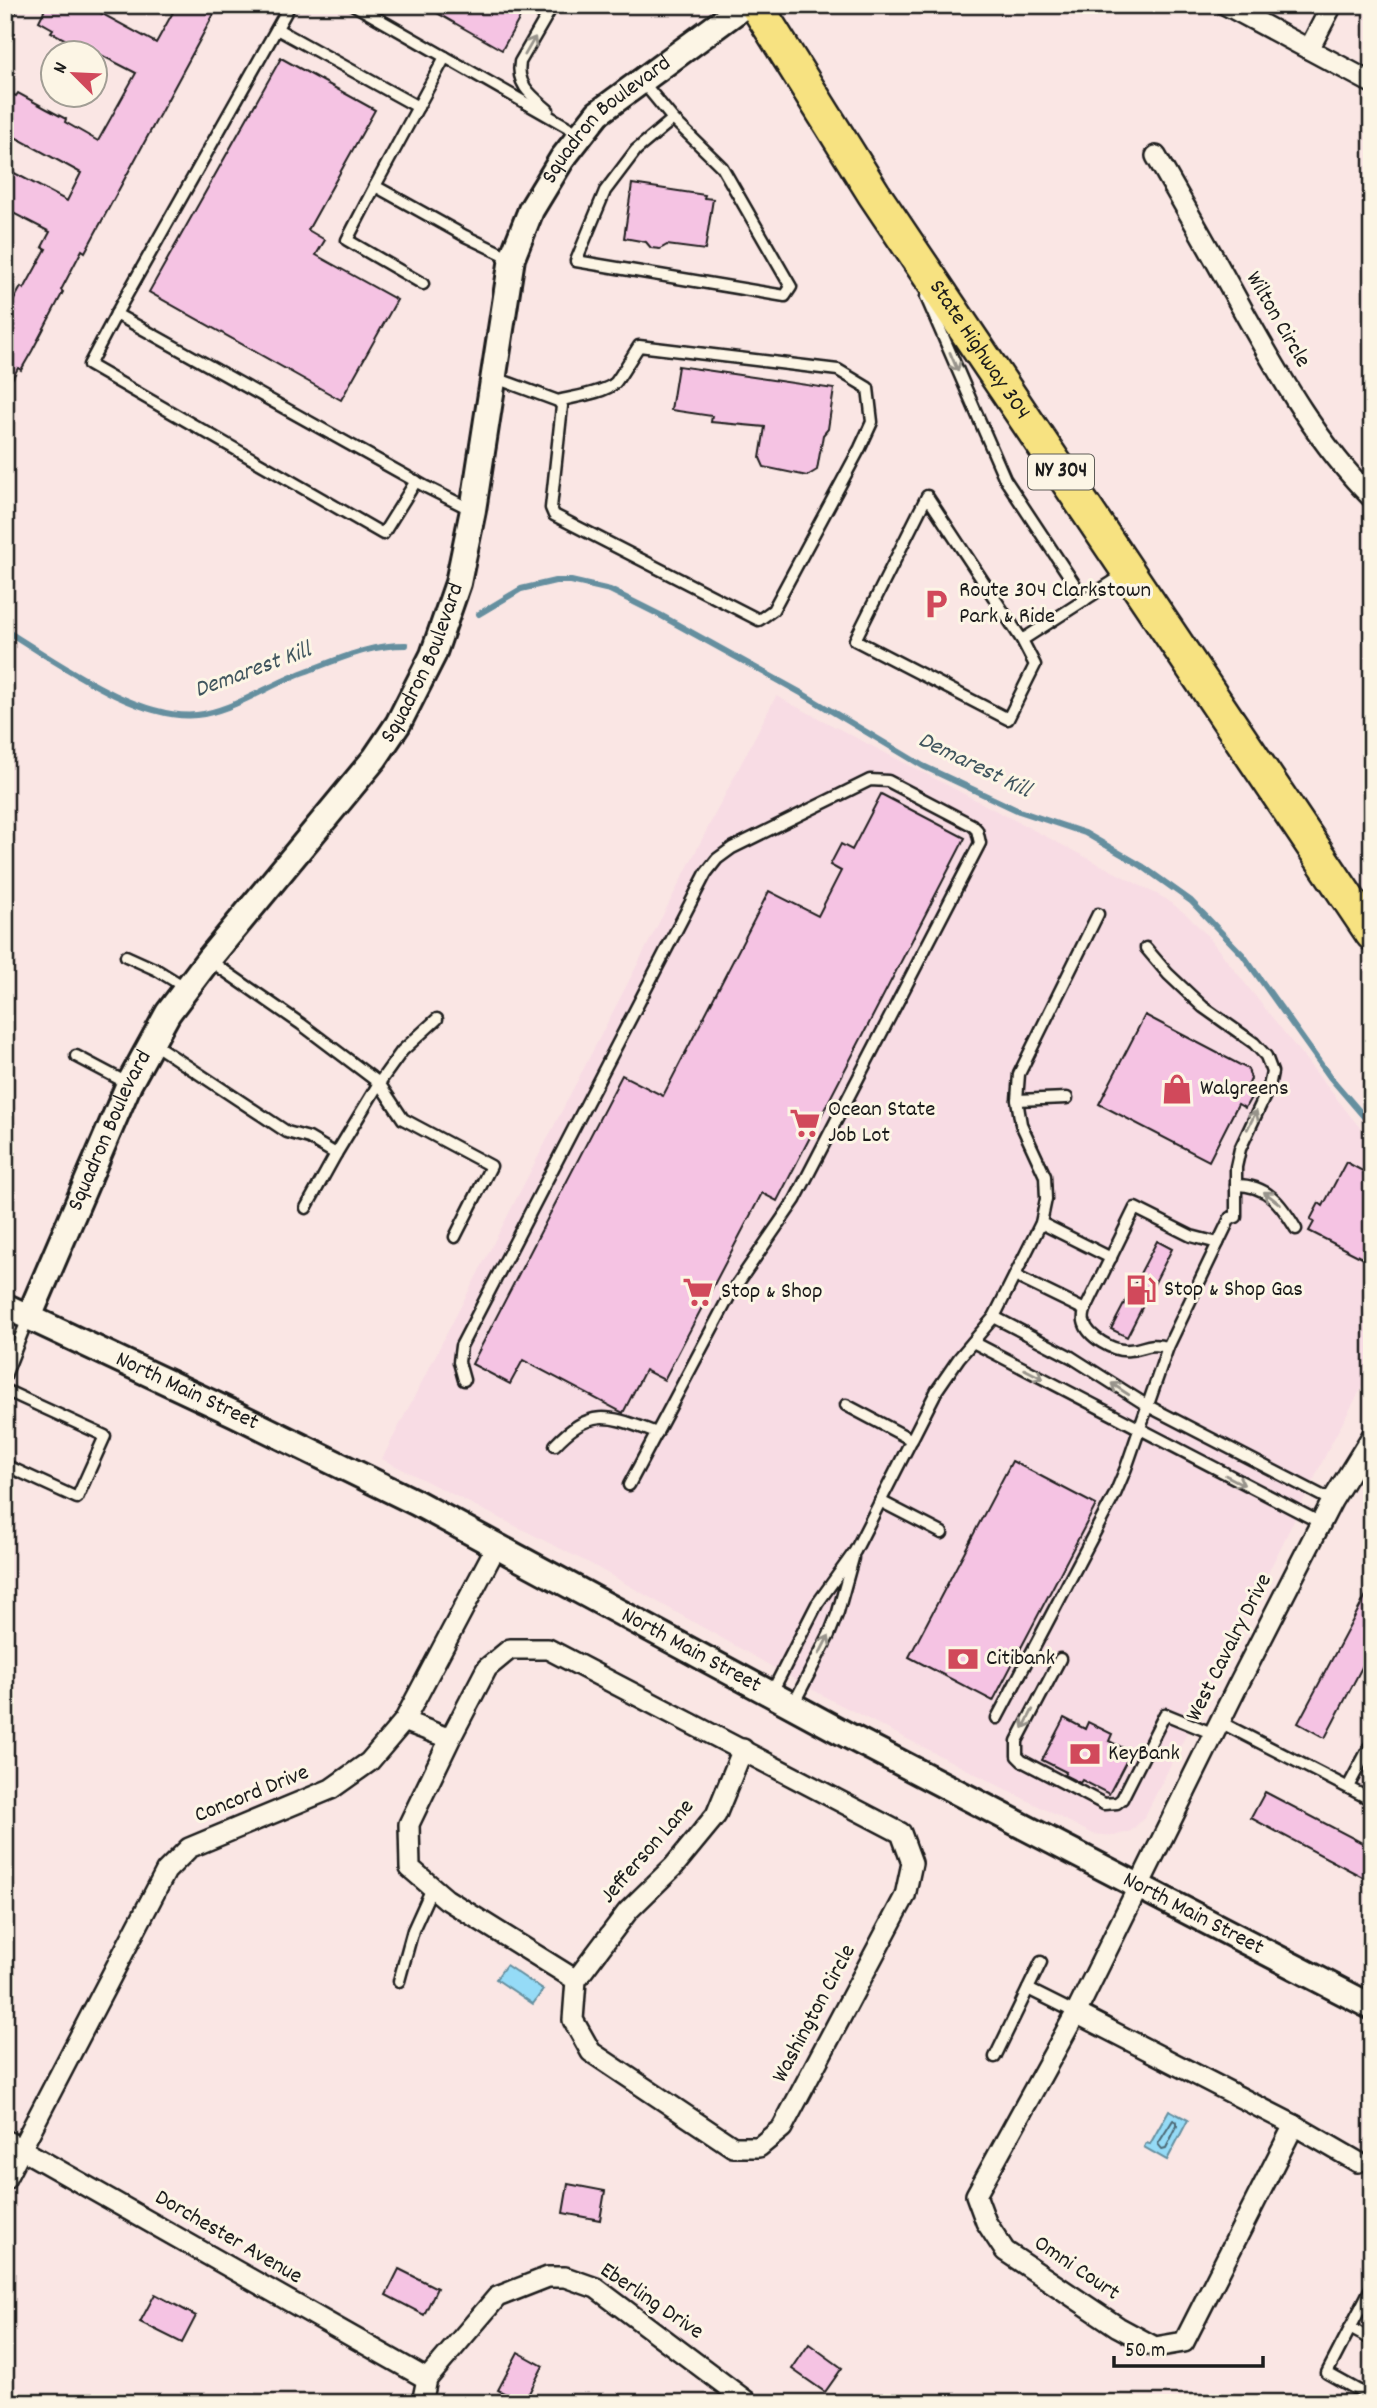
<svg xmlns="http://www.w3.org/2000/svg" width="1377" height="2408" font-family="Dekko,sans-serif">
<rect width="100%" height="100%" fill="#fae6e4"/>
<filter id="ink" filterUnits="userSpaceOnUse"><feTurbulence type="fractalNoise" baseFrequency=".0143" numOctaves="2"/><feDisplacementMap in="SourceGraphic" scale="14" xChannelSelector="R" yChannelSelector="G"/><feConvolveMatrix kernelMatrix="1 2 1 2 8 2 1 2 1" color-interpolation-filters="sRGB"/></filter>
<g filter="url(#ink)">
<!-- built -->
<polygon fill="#f8dce4" points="776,696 1166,899 1187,915 1206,934 1372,1143 1372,1369 1331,1444 1279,1551 1144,1818 1131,1831 1114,1836 1093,1834 831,1700 589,1563 382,1459"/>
<!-- water -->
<g fill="#95dbf7" stroke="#658f9f" stroke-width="2">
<polygon points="506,1965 543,1990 533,2004 496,1979"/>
<polygon points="1169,2110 1188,2120 1167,2160 1144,2147 1146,2143 1150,2144"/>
</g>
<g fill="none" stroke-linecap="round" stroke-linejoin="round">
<!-- shore -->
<polygon stroke="#4c6874" stroke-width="2" points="1173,2120 1177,2122 1177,2126 1166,2148 1162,2149 1158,2144"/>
<!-- stream -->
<g stroke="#658f9f" stroke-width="6">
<polyline points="479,614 521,589 555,581 571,581 610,590 660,615 803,694 923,766 1019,811 1085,833 1142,866 1191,901 1243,955 1330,1077 1372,1126"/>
<path d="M5,630c50,31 139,96 199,84 35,-7 67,-30 100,-42 36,-13 63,-27 102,-27"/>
</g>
</g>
<!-- building -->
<g fill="#f5c3e3" stroke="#1c1c1c" stroke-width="2">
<polygon points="47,5 86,5 156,43 177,5 215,5 212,10 215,12 85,252 82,250 61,290 63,292 32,351 21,370 18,368 5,392 5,316 21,287 24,289 46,249 42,247 50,232 5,209 5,168 67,201 81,173 13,136 15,133 5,128 5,91 16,96 18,93 47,109 66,119 65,122 98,141 136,73 101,55 100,58 94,55 94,52 89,52 51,32 53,29 39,21"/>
<polygon points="423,5 527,5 502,50"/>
<polygon points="281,58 375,110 308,230 325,240 316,255 397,300 341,400 149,292"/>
<polygon points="632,184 705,195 704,198 713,199 705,250 667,245 660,249 651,248 646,242 624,238"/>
<polygon points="678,366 834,389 828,429 823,435 817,470 807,476 764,467 760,458 765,427 711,422 712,416 671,410"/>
<polygon points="881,794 965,838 777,1201 762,1193 664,1380 645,1370 623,1413 523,1360 510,1384 472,1364 622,1075 663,1096 769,891 818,916 841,871 830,865 841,844 852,850"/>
<polygon points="1145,1015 1248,1069 1251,1079 1246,1090 1253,1094 1245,1108 1238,1104 1209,1161 1099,1104"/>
<polygon points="1346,1162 1372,1176 1372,1263 1309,1231 1314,1222 1310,1220 1319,1203 1323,1206"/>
<polygon points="1157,1241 1172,1249 1127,1337 1111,1329"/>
<polygon points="1012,1461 1096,1505 993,1701 909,1657"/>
<polygon points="1372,1584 1372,1648 1325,1738 1298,1723"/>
<polygon points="1064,1718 1085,1729 1088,1722 1112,1734 1109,1741 1131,1752 1109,1794 1082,1780 1080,1783 1064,1775 1066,1772 1042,1760"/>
<polygon points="1265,1792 1372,1848 1372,1882 1251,1818"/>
<polygon points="568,2184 605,2191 600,2220 563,2213"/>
<polygon points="399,2269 437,2288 424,2315 386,2295"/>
<polygon points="155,2294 196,2316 182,2343 140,2322"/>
<polygon points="809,2344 842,2368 825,2392 792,2369"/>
<polygon points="518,2352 543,2366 524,2403 498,2390"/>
</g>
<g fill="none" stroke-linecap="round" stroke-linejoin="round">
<!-- service casing -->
<g stroke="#1c1c1c" stroke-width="15">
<g id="service">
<polyline points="290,5 116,314 426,487 472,510"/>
<polyline points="354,5 580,134"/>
<polyline points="277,29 418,107"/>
<polyline points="445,57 375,186 465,236 511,258"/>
<polyline points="641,80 673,119 636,150 605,191 576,261 785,296 791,287 722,167 673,119"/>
<path d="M548,110c-16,-14 -32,-25 -28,-48l33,-57"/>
<polyline points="375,186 347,240 423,284"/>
<polyline points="926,297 1005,479 1085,600"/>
<polyline points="116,314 89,365 383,534 416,481"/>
<path d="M493,377l65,24 4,5 -11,102 3,7 205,105 14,-10 87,-162 12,-26 -4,-34 -30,-18 -199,-24c-5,7 -20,33 -24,37 -11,10 -42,14 -57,18"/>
<polyline points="1022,640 1035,665 1008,719 855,640 927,496 1022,640 1125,574"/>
<polyline points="126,956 157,970 186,988"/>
<polyline points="209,960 301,1024 379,1083 403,1119 491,1166 455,1237"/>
<polyline points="151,1042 287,1132 309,1138 336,1154 379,1083 402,1051 437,1019"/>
<polyline points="76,1056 129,1084"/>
<polyline points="1017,1100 1067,1098"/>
<path d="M1236,1185c32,0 45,19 60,44"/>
<polyline points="306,1208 336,1154"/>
<polyline points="1041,1223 1111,1258"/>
<polyline points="1015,1276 1085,1310"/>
<polyline points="994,1317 1071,1357 1148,1406 1332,1501"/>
<polyline points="973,1342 1321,1523"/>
<path d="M1168,1347c-22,-5 -22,2 -39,3 -15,2 -42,-13 -45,-29 -1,-3 0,-7 1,-11l50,-102 56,28 27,7"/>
<polyline points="5,1376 28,1318"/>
<polyline points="464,1380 459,1362 461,1346 706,873 717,859 732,848 870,780 888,781 972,825 977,830 980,843 795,1200 731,1293 629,1485"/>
<polyline points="5,1390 105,1436 77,1498 5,1465"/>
<polyline points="846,1405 912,1440"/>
<path d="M555,1445c37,-40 57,-28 102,-12"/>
<polyline points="880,1501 942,1533"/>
<polyline points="1060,1659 1017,1741 1017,1756 1022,1761 1104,1804 1117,1803 1122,1799 1165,1714 1214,1734"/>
<polyline points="771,1694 817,1604 855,1551 937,1390 959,1358 994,1317 1041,1223 1046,1199 1045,1176 1021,1124 1017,1100 1019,1074 1098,914"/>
<polyline points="793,1705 829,1635 838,1612 853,1558"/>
<polyline points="997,1718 1115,1494 1126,1468 1168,1347 1230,1218 1236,1217 1236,1167 1240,1149 1269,1087 1272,1072 1266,1056 1254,1043 1203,1007 1168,974 1146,948"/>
<polyline points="1220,1722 1372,1800"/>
<polyline points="1348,1787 1372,1742"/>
<polyline points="399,1981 413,1930 432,1888"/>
<polyline points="1028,1989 1076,2013"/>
<polyline points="995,2057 1041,1962"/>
<polyline points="1372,2286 1327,2373 1372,2398"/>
<polyline points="1350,2328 1372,2340"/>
</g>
</g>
<!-- minor casing -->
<g stroke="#1c1c1c" stroke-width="24">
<g id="minor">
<polyline points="1226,5 1372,83"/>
<polyline points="5,8 7,5"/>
<polyline points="1309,49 1332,5"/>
<path d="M1156,156c30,52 60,105 89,158 36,64 74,131 127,184"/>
<polyline points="404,1721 450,1739 409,1824 410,1868 446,1899 576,1980 573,2020 591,2052 733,2147 759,2147 782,2128 905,1896 912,1863 901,1833 548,1649 510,1649 487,1668 450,1739"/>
<polyline points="576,1980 628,1911 674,1866 716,1815 743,1749"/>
<polyline points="1076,2013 1294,2125 1358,2162"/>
<polyline points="1294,2125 1184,2342 1155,2347 1118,2327 1005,2251 986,2222 976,2195 1076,2013 1237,1687 1332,1501 1372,1436"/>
<polyline points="5,2140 427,2379"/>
<polyline points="5,2180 166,1871 189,1848 331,1789 369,1762 404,1721 497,1545"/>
<polyline points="422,2403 427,2379 497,2297 548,2277 565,2277 596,2288 749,2403"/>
</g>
</g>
<!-- tertiary casing -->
<g stroke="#1c1c1c" stroke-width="30">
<g id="tertiary">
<path id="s1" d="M5,1306l230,108 182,89 430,232 525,272"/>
<path id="s2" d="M29,1317l100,-233 39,-71 40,-53 167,-202 23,-34 35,-69 25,-72 15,-73 39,-252 19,-48 31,-51 36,-46 147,-108"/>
</g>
</g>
<!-- primary casing -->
<g stroke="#1c1c1c" stroke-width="37">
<g id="primary">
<path id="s3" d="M756,5l118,189 498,740"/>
</g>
</g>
<!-- service -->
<use href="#service" stroke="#fcf5e5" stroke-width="10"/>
<!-- minor -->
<use href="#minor" stroke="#fcf5e5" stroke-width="19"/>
<!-- tertiary -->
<use href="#tertiary" stroke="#fcf5e5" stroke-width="24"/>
<!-- primary -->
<use href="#primary" stroke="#f7e281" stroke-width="32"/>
</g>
<!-- one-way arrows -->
<defs><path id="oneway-shaft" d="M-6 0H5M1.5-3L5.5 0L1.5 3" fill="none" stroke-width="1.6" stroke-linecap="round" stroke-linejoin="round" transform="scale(1.75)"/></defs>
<g stroke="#97938b">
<use href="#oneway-shaft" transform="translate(530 46) rotate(-60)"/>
<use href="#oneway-shaft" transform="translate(954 362) rotate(67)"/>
<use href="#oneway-shaft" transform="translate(1252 1120) rotate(-63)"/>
<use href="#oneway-shaft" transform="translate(1272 1198) rotate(-142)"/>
<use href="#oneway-shaft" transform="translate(1034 1374) rotate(27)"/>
<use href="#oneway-shaft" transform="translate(1120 1389) rotate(-147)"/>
<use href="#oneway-shaft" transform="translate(1235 1480) rotate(27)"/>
<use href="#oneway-shaft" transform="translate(824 1645) rotate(-63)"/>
<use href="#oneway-shaft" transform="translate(1028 1719) rotate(117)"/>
</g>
</g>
<!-- icons -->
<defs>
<g id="parking-bare" transform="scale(2.415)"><path d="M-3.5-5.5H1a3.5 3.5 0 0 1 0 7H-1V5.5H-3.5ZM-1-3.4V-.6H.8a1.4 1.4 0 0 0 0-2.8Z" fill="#d1495b" stroke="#fcf5e5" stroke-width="2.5" paint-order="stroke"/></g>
<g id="shop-bare" transform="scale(2.415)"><path d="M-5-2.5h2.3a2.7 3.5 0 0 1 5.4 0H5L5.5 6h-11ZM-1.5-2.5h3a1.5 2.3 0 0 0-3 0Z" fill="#d1495b" stroke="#fcf5e5" stroke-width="2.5" paint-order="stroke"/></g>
<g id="supermarket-bare" transform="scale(2.415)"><path d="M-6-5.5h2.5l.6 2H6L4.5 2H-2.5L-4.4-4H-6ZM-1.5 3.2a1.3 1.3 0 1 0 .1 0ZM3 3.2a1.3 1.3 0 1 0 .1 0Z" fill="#d1495b" stroke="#fcf5e5" stroke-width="2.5" paint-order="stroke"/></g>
<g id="fuel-bare" transform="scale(2.415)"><path d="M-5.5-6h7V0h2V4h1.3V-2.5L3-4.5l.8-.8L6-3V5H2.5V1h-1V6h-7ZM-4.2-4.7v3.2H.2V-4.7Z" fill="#d1495b" stroke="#fcf5e5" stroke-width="2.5" paint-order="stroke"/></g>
<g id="bank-bare" transform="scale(2.415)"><path d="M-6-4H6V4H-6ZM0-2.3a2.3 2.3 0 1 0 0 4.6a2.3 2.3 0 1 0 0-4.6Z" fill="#d1495b" stroke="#fcf5e5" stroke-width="2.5" paint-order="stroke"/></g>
</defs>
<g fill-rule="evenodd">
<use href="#parking-bare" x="936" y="604"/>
<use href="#shop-bare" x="1177" y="1089"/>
<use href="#supermarket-bare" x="805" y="1123"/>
<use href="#fuel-bare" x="1141" y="1290"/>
<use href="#supermarket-bare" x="698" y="1292"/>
<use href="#bank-bare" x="963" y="1659"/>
<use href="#bank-bare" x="1085" y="1754"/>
</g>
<g text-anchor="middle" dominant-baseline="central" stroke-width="6" stroke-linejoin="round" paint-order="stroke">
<!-- shield labels -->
<rect fill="#fcf5e5" stroke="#5f5d58" stroke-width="2" x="1028" y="454.5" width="66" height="35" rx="5"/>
<g font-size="21" font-weight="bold" fill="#1c1c1c">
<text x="1061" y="472">NY 304</text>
</g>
<!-- street labels -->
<g font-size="23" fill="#1c1c1c" stroke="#fcf5e5">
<text stroke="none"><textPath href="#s2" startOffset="1358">Squadron Boulevard</textPath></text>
<text transform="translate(1277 320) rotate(60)">Wilton Circle</text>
<text stroke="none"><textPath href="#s3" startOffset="411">State Highway 304</textPath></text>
<text stroke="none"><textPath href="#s2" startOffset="770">Squadron Boulevard</textPath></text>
<text stroke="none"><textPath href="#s2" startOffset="203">Squadron Boulevard</textPath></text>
<text stroke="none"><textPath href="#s1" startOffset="201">North Main Street</textPath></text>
<text transform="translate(1230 1648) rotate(-63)">West Cavalry Drive</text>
<text stroke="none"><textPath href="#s1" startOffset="768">North Main Street</textPath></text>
<text transform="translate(252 1795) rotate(-22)">Concord Drive</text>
<text transform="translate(648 1852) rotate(-49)">Jefferson Lane</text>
<text stroke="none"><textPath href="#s1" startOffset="1335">North Main Street</textPath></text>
<text transform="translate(815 2014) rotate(-62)">Washington Circle</text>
<text transform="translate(228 2238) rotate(30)">Dorchester Avenue</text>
<text transform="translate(1076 2269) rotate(34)">Omni Court</text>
<text transform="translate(651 2302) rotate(34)">Eberling Drive</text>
</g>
<!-- poi labels -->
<g font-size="23" fill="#1c1c1c" stroke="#fcf5e5" text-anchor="start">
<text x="959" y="591">Route 304 Clarkstown<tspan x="959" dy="26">Park &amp; Ride</tspan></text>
<text x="1200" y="1089">Walgreens</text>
<text x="828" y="1110">Ocean State<tspan x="828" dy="26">Job Lot</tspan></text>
<text x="1164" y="1290">Stop &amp; Shop Gas</text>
<text x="721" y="1292">Stop &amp; Shop</text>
<text x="986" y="1659">Citibank</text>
<text x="1108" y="1754">KeyBank</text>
</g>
<!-- water labels -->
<g font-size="24" font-style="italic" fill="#40555e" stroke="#fcf5e5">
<text transform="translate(253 671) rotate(-20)">Demarest Kill</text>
<text transform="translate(974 766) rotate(26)">Demarest Kill</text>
</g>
</g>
<!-- margin -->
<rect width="1377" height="2408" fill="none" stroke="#fcf5e5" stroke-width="28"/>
<rect x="14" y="14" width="1349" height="2380" fill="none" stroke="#1c1c1c" stroke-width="2.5" filter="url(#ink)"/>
<!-- north arrow -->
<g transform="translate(74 74) rotate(294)"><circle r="33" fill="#fcf5e5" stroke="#a29e95" stroke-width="2"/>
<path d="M0-5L12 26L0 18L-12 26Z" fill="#d1495b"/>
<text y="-10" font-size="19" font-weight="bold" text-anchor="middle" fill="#1c1c1c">N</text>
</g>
<!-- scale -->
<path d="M1114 2356v10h149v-10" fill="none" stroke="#1c1c1c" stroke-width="3.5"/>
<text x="1125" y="2356" font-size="21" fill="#1c1c1c" stroke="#fcf5e5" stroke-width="5" paint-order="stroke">50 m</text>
</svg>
